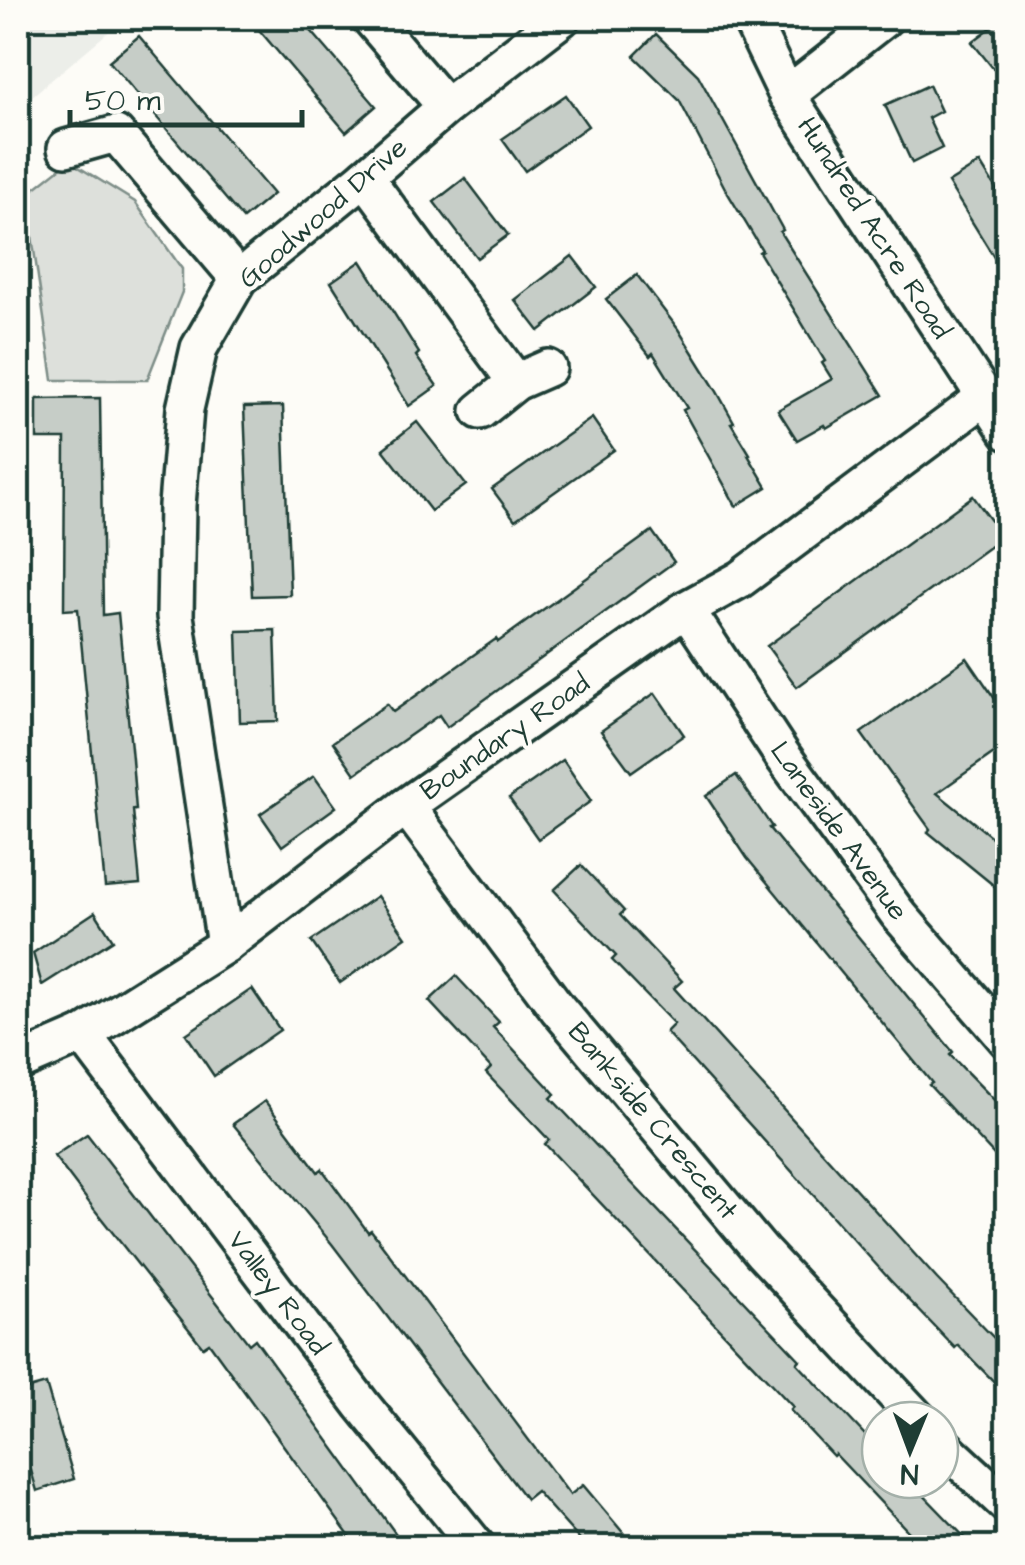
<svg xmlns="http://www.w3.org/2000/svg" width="1025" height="1565" font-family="'Architects Daughter',sans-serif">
<rect width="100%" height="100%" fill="#fdfcf7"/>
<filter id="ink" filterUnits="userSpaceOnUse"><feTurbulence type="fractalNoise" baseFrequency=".01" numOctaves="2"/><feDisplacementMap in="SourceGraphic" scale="20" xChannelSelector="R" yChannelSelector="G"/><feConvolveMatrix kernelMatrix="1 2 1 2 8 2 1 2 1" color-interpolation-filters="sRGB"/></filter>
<g filter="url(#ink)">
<!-- built -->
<polygon fill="#eceee9" points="18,18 125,18 18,108"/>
<!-- green -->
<polygon fill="#dde0db" stroke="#7e8e88" stroke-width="2.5" points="69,161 135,202 182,269 182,292 147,380 53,380 26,195"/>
<!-- building -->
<g fill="#c6cdc7" stroke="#1f3d34" stroke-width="2.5">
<polygon points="249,18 300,18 376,106 346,132"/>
<polygon points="1004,18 1008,18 1008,87 972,42"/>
<polygon points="656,34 698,75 783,230 780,232 883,395 826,428 824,425 797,440 778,410 832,379 822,363 825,361 759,252 762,250 727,192 679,100 634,56"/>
<polygon points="139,36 273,194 243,219 109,61"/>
<polygon points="929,85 941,111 928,118 942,148 912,163 885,105"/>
<polygon points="566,95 588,126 525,171 502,139"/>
<polygon points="980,163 1008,208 1008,280 948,183"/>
<polygon points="465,178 508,235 477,258 434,202"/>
<polygon points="572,256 596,287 539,331 515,300"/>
<polygon points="361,261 419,353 416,356 437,386 409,406 331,282"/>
<polygon points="637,275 678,329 716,390 734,422 731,423 750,454 748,455 767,487 736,506 683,410 687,408 653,353 650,356 606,299"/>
<polygon points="100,398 103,615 118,613 132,759 136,810 133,810 140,884 105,887 78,609 64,610 65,439 37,439 37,399"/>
<polygon points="283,406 290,595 252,596 244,407"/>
<polygon points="592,418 614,450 515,520 492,489"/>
<polygon points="417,422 466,485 431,511 383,449"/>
<polygon points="973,496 1003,537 797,687 767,646"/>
<polygon points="652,531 674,562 447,727 439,715 355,774 333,742 387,704 393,712 496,639 498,642"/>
<polygon points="275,630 278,721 240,722 237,631"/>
<polygon points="967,658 1008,718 1008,743 937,793 1008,850 1008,897 928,832 930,829 861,733"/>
<polygon points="655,693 684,735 631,772 601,731"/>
<polygon points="563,760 591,801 538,839 509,798"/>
<polygon points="736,775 772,827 769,828 953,1052 950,1055 1008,1114 1008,1170 929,1085 932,1083 747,858 706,796"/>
<polygon points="314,776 336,807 282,846 260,814"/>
<polygon points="581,865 624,911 620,915 682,981 674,988 937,1279 994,1338 1008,1325 1008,1396 958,1345 955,1348 890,1280 666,1032 674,1024 612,960 616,956 554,890"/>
<polygon points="377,896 406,937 340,983 311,941"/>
<polygon points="95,912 113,940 42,985 33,953"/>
<polygon points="456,976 499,1022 493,1027 555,1094 551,1098 800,1360 797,1363 880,1451 880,1480 909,1480 975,1548 924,1548 835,1454 833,1456 790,1410 793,1407 545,1144 549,1140 486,1073 491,1068 429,1001"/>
<polygon points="252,989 280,1030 214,1076 186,1034"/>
<polygon points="265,1101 318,1172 322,1169 368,1232 371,1230 570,1495 583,1485 636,1548 587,1548 536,1491 526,1499 332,1244 233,1124"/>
<polygon points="87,1134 249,1344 255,1339 406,1548 358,1548 209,1343 203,1347 94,1209 54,1156"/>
<polygon points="46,1384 74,1479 37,1491 18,1426 18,1392"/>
</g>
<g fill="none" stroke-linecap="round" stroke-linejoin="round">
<!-- minor casing -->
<g stroke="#1f3d34" stroke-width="42">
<g id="minor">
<polyline points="370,18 446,107"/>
<polyline points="750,18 787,95 1008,432"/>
<polyline points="787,95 885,18"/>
<polyline points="66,148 116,134 239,279"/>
<polyline points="365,177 516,382"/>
<polyline points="480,411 516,382 548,368"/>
<polyline points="686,609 782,755 898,914 1008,1041"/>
<polyline points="406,806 558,1009 762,1252 919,1420"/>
<polyline points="225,945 175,616 177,505 185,409 199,348 239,279 365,177 446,107 562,18"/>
<polyline points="83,1035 362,1405 478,1548"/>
<polyline points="18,1063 83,1035 225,945 406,806 686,609 741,579 985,397"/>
<polyline points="940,1443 1008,1506"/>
</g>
</g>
<!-- minor -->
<use href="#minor" stroke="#fdfcf7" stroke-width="35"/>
</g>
</g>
<g text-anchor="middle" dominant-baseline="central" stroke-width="8" stroke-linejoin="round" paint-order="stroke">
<!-- street labels -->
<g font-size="28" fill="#1f3d34" stroke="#fdfcf7">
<text transform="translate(323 213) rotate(-41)">Goodwood Drive</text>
<text transform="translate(874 228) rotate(57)">Hundred Acre Road</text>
<text transform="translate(505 737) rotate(-35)">Boundary Road</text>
<text transform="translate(839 831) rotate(54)">Laneside Avenue</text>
<text transform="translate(653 1121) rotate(50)">Bankside Crescent</text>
<text transform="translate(278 1293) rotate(53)">Valley Road</text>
</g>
</g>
<!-- margin -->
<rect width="1025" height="1565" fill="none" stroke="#fdfcf7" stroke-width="60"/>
<rect x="30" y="30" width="965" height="1505" fill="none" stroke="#1f3d34" stroke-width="4" filter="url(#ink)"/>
<!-- north arrow -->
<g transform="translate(910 1450) rotate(181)"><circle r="48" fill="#fdfcf7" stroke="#a4b0a9" stroke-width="2.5"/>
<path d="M0-8L18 38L0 25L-18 38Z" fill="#1f3d34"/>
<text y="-15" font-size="28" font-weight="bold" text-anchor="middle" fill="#1f3d34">N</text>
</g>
<!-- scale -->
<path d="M70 110v15h232v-15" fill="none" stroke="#1f3d34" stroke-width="5"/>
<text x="85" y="110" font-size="30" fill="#1f3d34" stroke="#fdfcf7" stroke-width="8" paint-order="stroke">50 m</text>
</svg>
